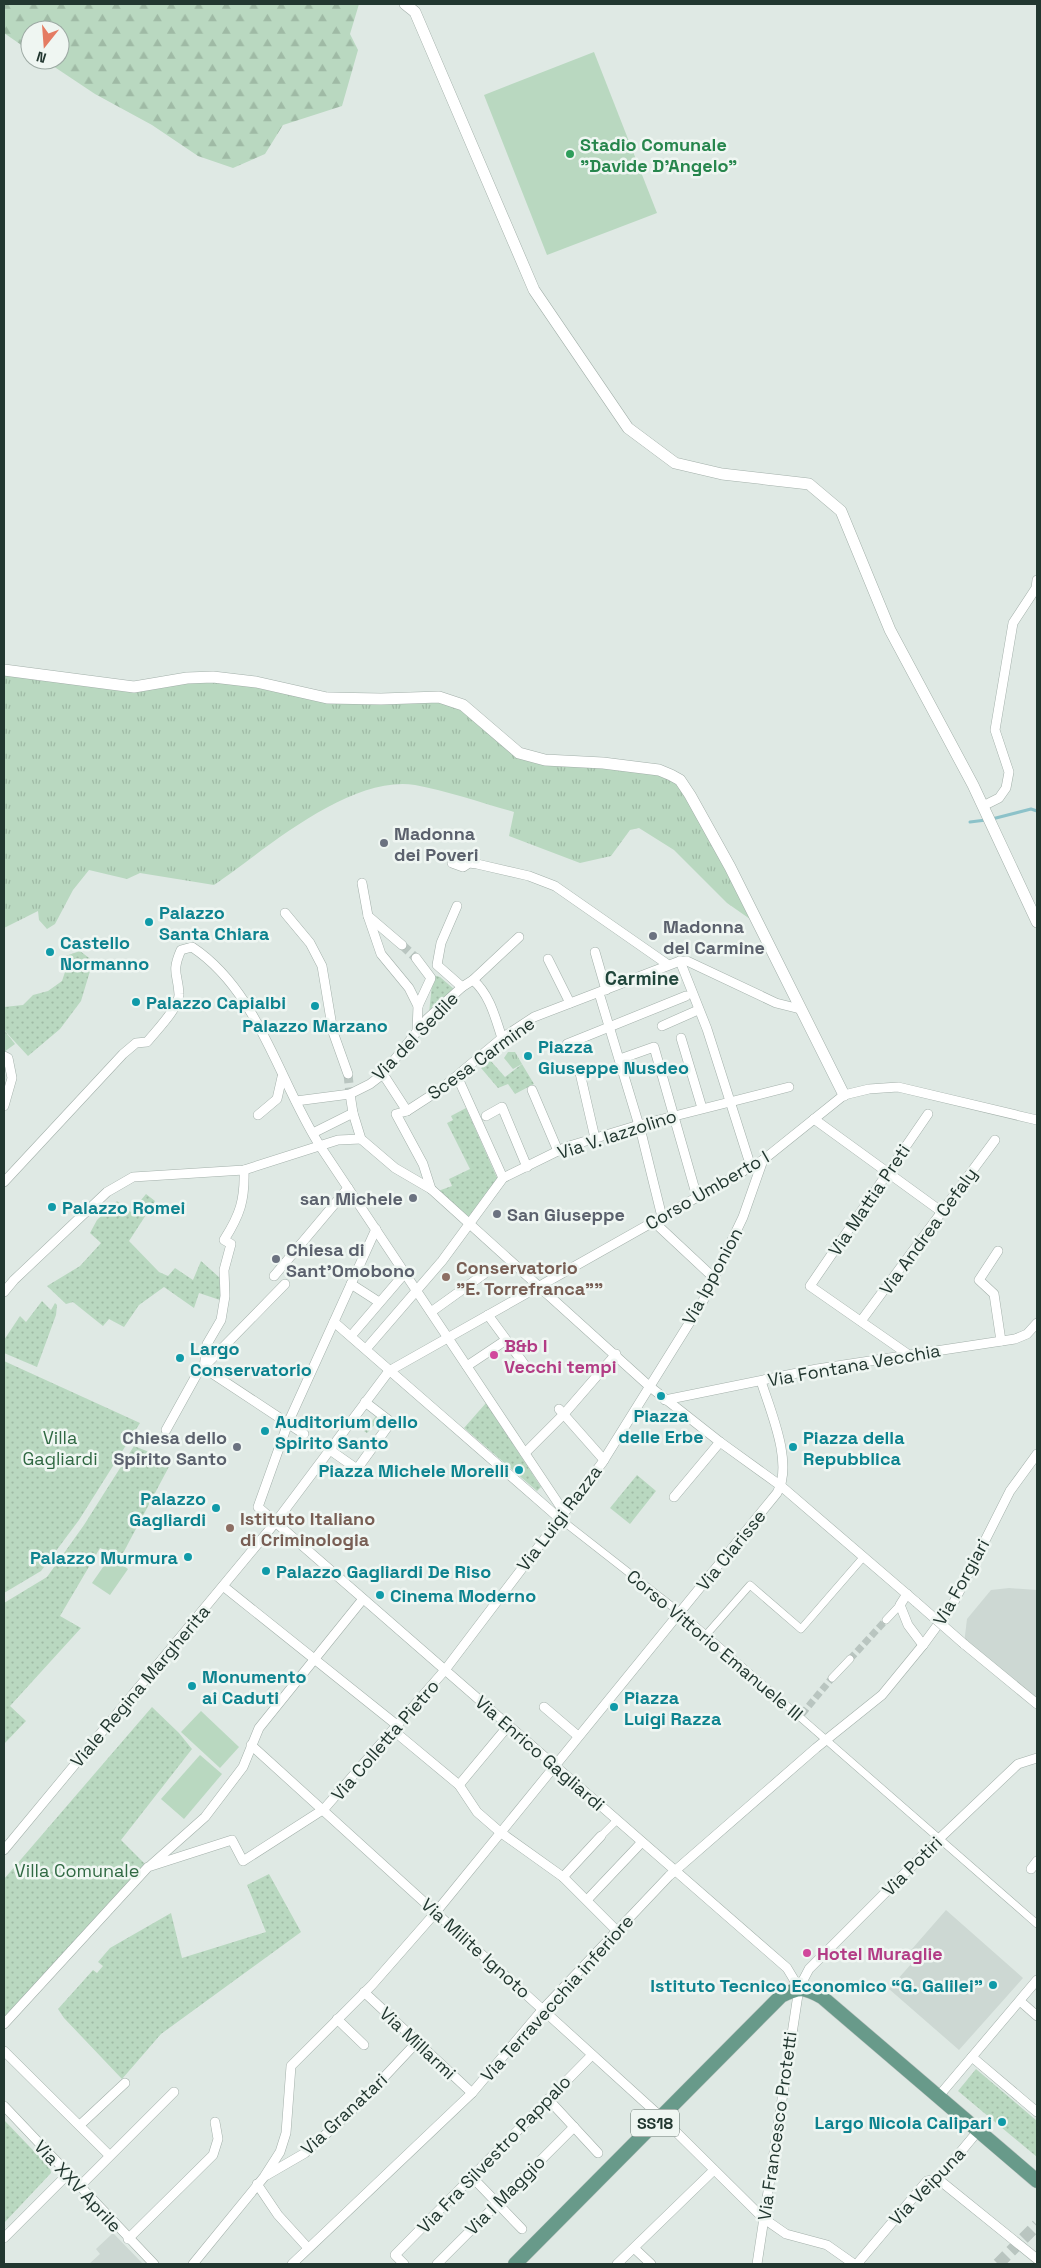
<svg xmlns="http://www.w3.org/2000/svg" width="1041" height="2268" font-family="'Space Grotesk',sans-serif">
<defs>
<pattern id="grass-tufts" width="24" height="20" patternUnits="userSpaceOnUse" patternTransform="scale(1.25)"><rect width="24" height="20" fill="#b9d8c0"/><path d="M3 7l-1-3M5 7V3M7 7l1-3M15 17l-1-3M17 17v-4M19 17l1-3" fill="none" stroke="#9fbaa5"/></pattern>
<pattern id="forest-firs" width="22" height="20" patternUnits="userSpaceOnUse" patternTransform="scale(1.25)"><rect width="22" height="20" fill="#b9d8c0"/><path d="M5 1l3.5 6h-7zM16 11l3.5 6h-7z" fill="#9fbaa5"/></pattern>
<pattern id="park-dots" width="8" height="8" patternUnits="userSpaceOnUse" patternTransform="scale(1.25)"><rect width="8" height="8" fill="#b9d8c0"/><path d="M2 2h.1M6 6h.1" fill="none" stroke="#9fbaa5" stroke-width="1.8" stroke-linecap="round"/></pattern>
</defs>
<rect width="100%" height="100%" fill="#dfe9e4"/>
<!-- built -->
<g fill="#cdd8d3">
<polygon points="1009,1588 1037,1590 1037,1704 964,1644 967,1619 991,1590"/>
<polygon points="946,1910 1023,1978 959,2050 889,1989 912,1963 905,1957"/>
<polygon points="113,2233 143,2264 89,2264 100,2254 96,2249"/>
</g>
<!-- grass -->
<g fill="url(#grass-tufts)">
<path d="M4,670l103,13 106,-6 97,18 141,4 62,51 90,13 77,17 80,146 -33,-23 -53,-53 -35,-22 -9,2 -19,26 -31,7 -71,-27 5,-24c-32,-9 -66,-21 -99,-27 -66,-10 -150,65 -201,100l-74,-12 -13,6 -38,-9 -16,20 -18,34 -8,5 -8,-9 -1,-9 -34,17z"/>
<polygon points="4,1030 15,1044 4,1052"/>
<polygon points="508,1052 515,1052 522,1064 513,1069 504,1058"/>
<polygon points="377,1415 387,1423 384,1426 378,1421 367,1433 364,1431"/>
</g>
<!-- forest -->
<polygon fill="url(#forest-firs)" points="4,4 359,4 350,34 358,50 342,106 283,125 265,154 233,168 198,156 152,125 95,94 44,60 60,60 60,30 30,30 30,51 4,33"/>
<!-- park -->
<g fill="url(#park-dots)">
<polygon points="80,951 93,961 81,1001 60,1029 28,1056 4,1030 4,1007 23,1005 33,995 48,991 62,981 66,969 60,958"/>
<polygon points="433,975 440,977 455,990 429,1013"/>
<polygon points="490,1060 505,1077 522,1064 534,1084 515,1094 508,1084 498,1088 481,1068"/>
<polygon points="466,1108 498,1180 470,1219 438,1191 452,1186 449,1179 470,1169 447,1123 453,1120 451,1116"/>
<polygon points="146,1194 155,1201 129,1241 159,1272 168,1276 175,1268 193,1280 201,1261 220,1278 220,1300 199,1293 194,1308 164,1287 139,1305 124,1327 109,1319 103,1326 73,1302 66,1304 47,1286 80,1266 101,1243 90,1233 97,1220 117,1201 131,1212"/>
<polygon points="42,1301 51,1310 55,1303 57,1305 56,1315 37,1367 4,1353 4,1340 20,1316 26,1322"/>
<polygon points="4,1361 140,1423 79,1520 41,1571 4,1593"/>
<polygon points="486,1403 541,1487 537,1491 464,1428"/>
<polygon points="134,1446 172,1461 121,1557 100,1548 60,1616 81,1628 10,1706 26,1721 4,1744 4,1603 47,1577 84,1525"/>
<polygon points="637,1475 656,1491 630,1524 610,1508"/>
<polygon points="152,1707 179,1733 192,1749 121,1840 148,1867 4,2020 4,1879"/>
<polygon points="269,1874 301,1932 161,2034 122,2079 64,2018 58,2009 93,1970 97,1973 103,1966 98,1962 110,1948 171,1913 182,1958 266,1932 247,1885"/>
<polygon points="976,2069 1037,2121 1037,2157 958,2091"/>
<polygon points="4,2120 50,2168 51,2173 4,2223"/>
</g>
<!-- pitch -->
<g fill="#b9d8c0">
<polygon points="594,52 657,213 547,255 484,95"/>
<polygon points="110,1557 128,1569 110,1595 92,1583"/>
<polygon points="201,1711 239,1747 220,1768 181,1732"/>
<polygon points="200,1755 222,1774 184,1819 161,1799"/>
</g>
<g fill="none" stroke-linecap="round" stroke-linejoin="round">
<!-- stream -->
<g stroke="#8cc2c9" stroke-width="3">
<polyline points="992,819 1031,809 1037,811"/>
<polyline points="970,822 986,820"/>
</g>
<!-- pedestrian-tunnel -->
<g stroke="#b9c5c0" stroke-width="7" stroke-dasharray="7 3.5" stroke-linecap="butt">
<polyline points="850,1659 886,1620"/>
<polyline points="802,1714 832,1678"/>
</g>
<!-- minor-tunnel -->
<g stroke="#b9c5c0" stroke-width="9" stroke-dasharray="9 4.5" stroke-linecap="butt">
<polyline points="402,945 416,958"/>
<polyline points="348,1074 350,1094"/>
</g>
<!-- secondary-tunnel -->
<polyline stroke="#b9c5c0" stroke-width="12" stroke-dasharray="12 6" stroke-linecap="butt" points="998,2264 1037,2225"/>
<!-- pedestrian casing -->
<g stroke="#a3b0aa" stroke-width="8">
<g id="pedestrian">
<polyline points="559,1518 683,1615 1037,1924"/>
<polyline points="886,1620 900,1605"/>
<polyline points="706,1635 750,1585 801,1629 860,1561"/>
<polyline points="832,1678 850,1659"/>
<polyline points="601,1836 617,1820"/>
</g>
</g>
<!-- minor casing -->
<g stroke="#a3b0aa" stroke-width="10">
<g id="minor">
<polyline points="983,806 999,798 1006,788 1009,772 995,730 1013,623 1036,588 1037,580"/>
<polyline points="452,863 463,867 469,863 477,864 529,876 555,886 667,964"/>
<polyline points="362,883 368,916 381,954 409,988 418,1006 417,1031"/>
<polyline points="457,906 441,943 437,965 462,987"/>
<polyline points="285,913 310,943 322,966 333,1032 348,1074"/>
<polyline points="368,916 402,945"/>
<polyline points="595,952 606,990"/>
<polyline points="416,958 431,978 418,1006"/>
<polyline points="548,959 570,1003"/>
<polyline points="680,961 707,1029 751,1167"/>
<path d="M473,980c17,15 22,37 29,58"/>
<polyline points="599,993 641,1132 662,1217"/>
<polyline points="662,1026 698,1010"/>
<polyline points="681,1038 702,1108"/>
<polyline points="567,1044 686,996"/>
<polyline points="4,1056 8,1058 12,1078 4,1106"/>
<polyline points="620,1059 654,1047 697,1197"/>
<polyline points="580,1073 595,1138"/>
<polyline points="383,1074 407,1111"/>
<polyline points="457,1076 503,1178"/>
<polyline points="532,1090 558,1151"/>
<polyline points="350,1094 353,1113 361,1139 395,1168 431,1189 649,1386 720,1442 781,1486 916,1602"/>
<polyline points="296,1101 350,1094 370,1084 383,1074 427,1019 462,987 473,980 519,937"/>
<polyline points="258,1115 277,1099 282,1077"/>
<polyline points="486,1116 502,1107 527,1167"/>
<polyline points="814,1119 942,1212"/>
<polyline points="313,1133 353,1113"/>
<path d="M4,1182l119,-128 13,-11 11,-1c8,-10 33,-35 32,-48 -1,-21 -8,-21 2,-44l11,-3c68,45 87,137 130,202 80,122 162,241 242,363"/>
<polyline points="431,1189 423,1164 396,1114 407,1111 441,1089 502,1038 534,1017 680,961 687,961 776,1003 800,1009"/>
<polyline points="654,1222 714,1278"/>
<polyline points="376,1229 288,1423 258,1507 787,1968 799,1988"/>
<polyline points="998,1251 979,1280 994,1294 1001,1341"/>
<polyline points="274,1276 348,1188"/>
<polyline points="351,1284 379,1302"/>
<polyline points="4,1292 14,1280 107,1192 133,1177 244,1170 338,1140 361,1139"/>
<polyline points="431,1312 484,1274"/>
<polyline points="488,1315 524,1364"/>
<polyline points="861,1321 995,1140"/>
<polyline points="334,1322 559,1518"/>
<polyline points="351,1336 405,1273"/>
<polyline points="366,1349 442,1261 503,1178 566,1147 639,1125 789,1087"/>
<polyline points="909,1355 810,1286 928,1114"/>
<polyline points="467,1366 506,1340"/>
<path d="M204,1368l3,-24 14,-24 4,-24 -1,-26 7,-26 -7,-4c16,-25 21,-40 20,-70"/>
<polyline points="204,1368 304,1434"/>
<polyline points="665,1400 817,1369 1015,1339 1027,1334 1037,1323"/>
<polyline points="559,1409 604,1460"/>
<polyline points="166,1430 197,1374 285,1284"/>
<polyline points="330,1450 357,1469 391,1422 365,1402"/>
<polyline points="525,1453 564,1414 616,1354"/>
<polyline points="674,1497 720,1442"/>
<polyline points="223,1586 398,1726"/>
<polyline points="907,1594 900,1605 908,1625 923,1645"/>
<polyline points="964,1644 1037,1704"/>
<polyline points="544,1707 578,1736"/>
<polyline points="394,1731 459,1785 477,1812 500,1832 563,1877 617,1931"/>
<polyline points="251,1745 661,2117 763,2218 786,2234 827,2245 854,2264"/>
<polyline points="459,1785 508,1726"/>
<polyline points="4,1850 275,1523 389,1371 763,1160 844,1095 869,1089 898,1087 1037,1120"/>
<polyline points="151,1865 205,1817 243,1767 259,1728 363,1599"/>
<polyline points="1031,1869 1037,1861"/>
<polyline points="563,1877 601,1836"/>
<polyline points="587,1900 642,1842"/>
<polyline points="364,1992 472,2093"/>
<polyline points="1020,2001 1037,2016"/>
<polyline points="337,2019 364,2045"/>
<polyline points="4,2024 148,1867 232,1840 243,1861 324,1809 445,1670 602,1463 703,1301 743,1217 763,1160"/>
<polyline points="4,2051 109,2155"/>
<polyline points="972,2057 1037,2112"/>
<polyline points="938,2097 1037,1980"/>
<polyline points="548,2099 598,2153"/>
<polyline points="4,2106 154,2264"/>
<polyline points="80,2125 125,2083"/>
<polyline points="267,2175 305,2153 358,2105 417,2042"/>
<polyline points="472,2177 522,2229"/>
<polyline points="938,2179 1037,2259"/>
<polyline points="257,2184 278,2215 308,2248"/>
<polyline points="80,2186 174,2092"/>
<polyline points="4,2238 68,2174"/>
<polyline points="128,2239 213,2155 218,2139 215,2122"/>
<polyline points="634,2248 651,2264"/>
<path d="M193,2264l71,-87 16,-25 6,-19 5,-67 81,-81 64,-73 341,-419c17,-29 -7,-83 -16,-112"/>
<polyline points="292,2264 472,2093 543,2009 669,1876 816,1748 882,1695 923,1645 953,1604 1010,1491 1037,1454"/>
<polyline points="404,2264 395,2255 592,2055"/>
<polyline points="437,2264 574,2127"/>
<polyline points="617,2264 714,2170"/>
<polyline points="757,2264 799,1988 809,1969 940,1838 1018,1764 1037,1758"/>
<polyline points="857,2264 927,2181 938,2179 978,2131"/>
</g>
</g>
<!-- tertiary casing -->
<g stroke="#a3b0aa" stroke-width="12">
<g id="tertiary">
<polyline points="405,4 415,12 534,290 628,428 675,463 722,474 809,484 841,511 890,630 973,785 1037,922"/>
<polyline points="4,670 134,687 187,678 213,677 256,682 327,698 381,699 439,697 463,705 519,753 545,760 603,763 659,770 671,775 680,780 690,795 730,867 844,1095"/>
</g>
</g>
<!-- primary casing -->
<g stroke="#bdc3c1" stroke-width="15">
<path id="primary" d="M515,2264l266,-268c19,-9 22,-9 41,1l215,184"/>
</g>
<!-- pedestrian -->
<use href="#pedestrian" stroke="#fff" stroke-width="7"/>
<!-- minor -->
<use href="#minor" stroke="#fff" stroke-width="9"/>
<!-- tertiary -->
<use href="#tertiary" stroke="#fff" stroke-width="11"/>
<!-- primary -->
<use href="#primary" stroke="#689a8a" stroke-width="14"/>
<!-- minor-bridge casing -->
<g stroke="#a3b0aa" stroke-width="10" stroke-linecap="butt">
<polyline id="minor-bridge" points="916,1602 964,1644"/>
</g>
<!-- minor-bridge -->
<use href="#minor-bridge" stroke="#fff" stroke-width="9"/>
</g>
<!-- markers -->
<circle fill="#2e9e5b" stroke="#eff6f2" stroke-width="2" cx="570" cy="154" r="5"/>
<g fill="#6b7280" stroke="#eff6f2" stroke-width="2">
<circle cx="384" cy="843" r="5"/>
<circle cx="653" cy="936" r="5"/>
<circle cx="413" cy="1198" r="5"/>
<circle cx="497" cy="1214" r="5"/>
<circle cx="276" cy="1259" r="5"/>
<circle cx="237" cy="1447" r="5"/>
</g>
<g fill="#0f9aa8" stroke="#eff6f2" stroke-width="2">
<circle cx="149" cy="922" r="5"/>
<circle cx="50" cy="952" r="5"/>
<circle cx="136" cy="1002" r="5"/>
<circle cx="315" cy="1006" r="5"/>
<circle cx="528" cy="1056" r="5"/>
<circle cx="52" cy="1207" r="5"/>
<circle cx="180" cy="1358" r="5"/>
<circle cx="661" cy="1396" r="5"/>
<circle cx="265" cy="1431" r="5"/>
<circle cx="793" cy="1447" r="5"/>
<circle cx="519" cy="1470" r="5"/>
<circle cx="216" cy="1508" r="5"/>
<circle cx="188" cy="1557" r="5"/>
<circle cx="266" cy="1571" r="5"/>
<circle cx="380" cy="1595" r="5"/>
<circle cx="192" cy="1686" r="5"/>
<circle cx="614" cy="1707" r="5"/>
<circle cx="993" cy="1985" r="5"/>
<circle cx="1002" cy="2122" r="5"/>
</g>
<g fill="#8d6e63" stroke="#eff6f2" stroke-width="2">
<circle cx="446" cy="1277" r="5"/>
<circle cx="230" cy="1528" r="5"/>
</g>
<g fill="#d1479c" stroke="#eff6f2" stroke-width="2">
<circle cx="494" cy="1355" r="5"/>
<circle cx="807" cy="1953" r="5"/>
</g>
<g text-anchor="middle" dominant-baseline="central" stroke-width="5" stroke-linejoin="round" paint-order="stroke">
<!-- shield labels -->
<rect fill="#eff6f2" stroke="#60706a" stroke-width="1" x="631" y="2109.5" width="48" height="27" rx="4"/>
<g font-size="16" font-weight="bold" fill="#223730">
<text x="655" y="2123">SS18</text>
</g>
<!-- leisure labels -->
<g font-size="18" font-weight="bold" fill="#27864d" stroke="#eff6f2" text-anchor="start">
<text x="580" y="144">Stadio Comunale<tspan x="580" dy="21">"Davide D'Angelo"</tspan></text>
</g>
<!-- worship labels -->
<g font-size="18" font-weight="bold" fill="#5b616d" stroke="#eff6f2" text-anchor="start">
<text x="394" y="833">Madonna<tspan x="394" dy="21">dei Poveri</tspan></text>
<text x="663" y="926">Madonna<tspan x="663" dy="21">del Carmine</tspan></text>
<text x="403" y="1198" text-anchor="end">san Michele</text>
<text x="507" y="1214">San Giuseppe</text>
<text x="286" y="1249">Chiesa di<tspan x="286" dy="21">Sant'Omobono</tspan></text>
<text x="227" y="1437" text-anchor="end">Chiesa dello<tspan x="227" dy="21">Spirito Santo</tspan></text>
</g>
<!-- culture labels -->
<g font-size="18" font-weight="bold" fill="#0d838f" stroke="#eff6f2" text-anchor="start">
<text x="159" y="912">Palazzo<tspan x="159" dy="21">Santa Chiara</tspan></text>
<text x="60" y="942">Castello<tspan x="60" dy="21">Normanno</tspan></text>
<text x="146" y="1002">Palazzo Capialbi</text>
<text x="315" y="1025" text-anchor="middle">Palazzo Marzano</text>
<text x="538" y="1046">Piazza<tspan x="538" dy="21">Giuseppe Nusdeo</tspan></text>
<text x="62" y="1207">Palazzo Romei</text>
<text x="190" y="1348">Largo<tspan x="190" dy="21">Conservatorio</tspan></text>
<text x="661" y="1415" text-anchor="middle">Piazza<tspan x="661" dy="21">delle Erbe</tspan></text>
<text x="275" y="1421">Auditorium dello<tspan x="275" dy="21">Spirito Santo</tspan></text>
<text x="803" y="1437">Piazza della<tspan x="803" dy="21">Repubblica</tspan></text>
<text x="509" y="1470" text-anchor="end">Piazza Michele Morelli</text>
<text x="206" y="1498" text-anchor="end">Palazzo<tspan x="206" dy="21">Gagliardi</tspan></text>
<text x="178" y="1557" text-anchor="end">Palazzo Murmura</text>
<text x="276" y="1571">Palazzo Gagliardi De Riso</text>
<text x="390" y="1595">Cinema Moderno</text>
<text x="202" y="1676">Monumento<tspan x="202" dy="21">ai Caduti</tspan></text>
<text x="624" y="1697">Piazza<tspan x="624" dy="21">Luigi Razza</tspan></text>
<text x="983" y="1985" text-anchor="end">Istituto Tecnico Economico “G. Galilei”</text>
<text x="992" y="2122" text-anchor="end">Largo Nicola Calipari</text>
</g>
<!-- street labels -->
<g font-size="18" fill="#223730" stroke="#eff6f2">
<text transform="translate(415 1036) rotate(-46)">Via del Sedile</text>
<text transform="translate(481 1058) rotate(-36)">Scesa Carmine</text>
<text transform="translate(617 1134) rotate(-18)">Via V. Iazzolino</text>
<text transform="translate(707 1190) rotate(-30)">Corso Umberto I</text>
<text transform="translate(869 1200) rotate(-56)">Via Mattia Preti</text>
<text transform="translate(928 1231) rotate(-54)">Via Andrea Cefaly</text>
<text transform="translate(712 1276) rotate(-62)">Via Ipponion</text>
<text transform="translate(854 1365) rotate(-10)">Via Fontana Vecchia</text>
<text transform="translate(559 1518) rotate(-53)">Via Luigi Razza</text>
<text transform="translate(731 1550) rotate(-51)">Via Clarisse</text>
<text transform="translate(961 1582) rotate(-61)">Via Forgiari</text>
<text transform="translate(715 1645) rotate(40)">Corso Vittorio Emanuele III</text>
<text transform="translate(140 1686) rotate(-50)">Viale Regina Margherita</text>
<text transform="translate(385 1740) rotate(-49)">Via Colletta Pietro</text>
<text transform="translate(540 1753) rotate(41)">Via Enrico Gagliardi</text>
<text transform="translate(912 1866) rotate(-45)">Via Potiri</text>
<text transform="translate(476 1948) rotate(42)">Via Milite Ignoto</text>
<text transform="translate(557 1998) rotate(-48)">Via Terravecchia inferiore</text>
<text transform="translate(418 2043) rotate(43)">Via Millarmi</text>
<text transform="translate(344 2114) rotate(-43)">Via Granatari</text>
<text transform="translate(777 2126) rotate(-82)">Via Francesco Protetti</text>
<text transform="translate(494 2154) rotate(-46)">Via Fra Silvestro Pappalo</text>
<text transform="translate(78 2186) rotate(47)">Via XXV Aprile</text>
<text transform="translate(927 2186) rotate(-46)">Via Veipuna</text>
<text transform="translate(505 2195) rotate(-45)">Via I Maggio</text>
</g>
<!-- education labels -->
<g font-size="18" font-weight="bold" fill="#785e54" stroke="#eff6f2" text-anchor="start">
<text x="456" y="1267">Conservatorio<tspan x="456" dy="21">"E. Torrefranca""</tspan></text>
<text x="240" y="1518">Istituto Italiano<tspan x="240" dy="21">di Criminologia</tspan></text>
</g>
<!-- hotel labels -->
<g font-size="18" font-weight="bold" fill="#b23c85" stroke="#eff6f2" text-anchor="start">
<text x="504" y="1345">B&amp;b I<tspan x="504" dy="21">Vecchi tempi</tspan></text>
<text x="817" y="1953">Hotel Muraglie</text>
</g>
<!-- park labels -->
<g font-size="18" fill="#306943" stroke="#eff6f2">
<text x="60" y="1437">Villa<tspan x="60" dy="21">Gagliardi</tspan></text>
<text x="77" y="1870">Villa Comunale</text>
</g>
<!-- neighbourhood labels -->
<g font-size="19" font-weight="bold" fill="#20463b" stroke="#eff6f2">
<text x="642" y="978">Carmine</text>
</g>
</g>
<!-- border -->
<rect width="1041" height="2268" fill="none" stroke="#223730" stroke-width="10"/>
<!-- north arrow -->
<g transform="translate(45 45) rotate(197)"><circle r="24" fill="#eff6f2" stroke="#9daaa4"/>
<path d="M0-4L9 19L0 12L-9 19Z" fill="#e47b62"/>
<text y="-8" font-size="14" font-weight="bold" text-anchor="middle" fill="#223730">N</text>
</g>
</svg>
